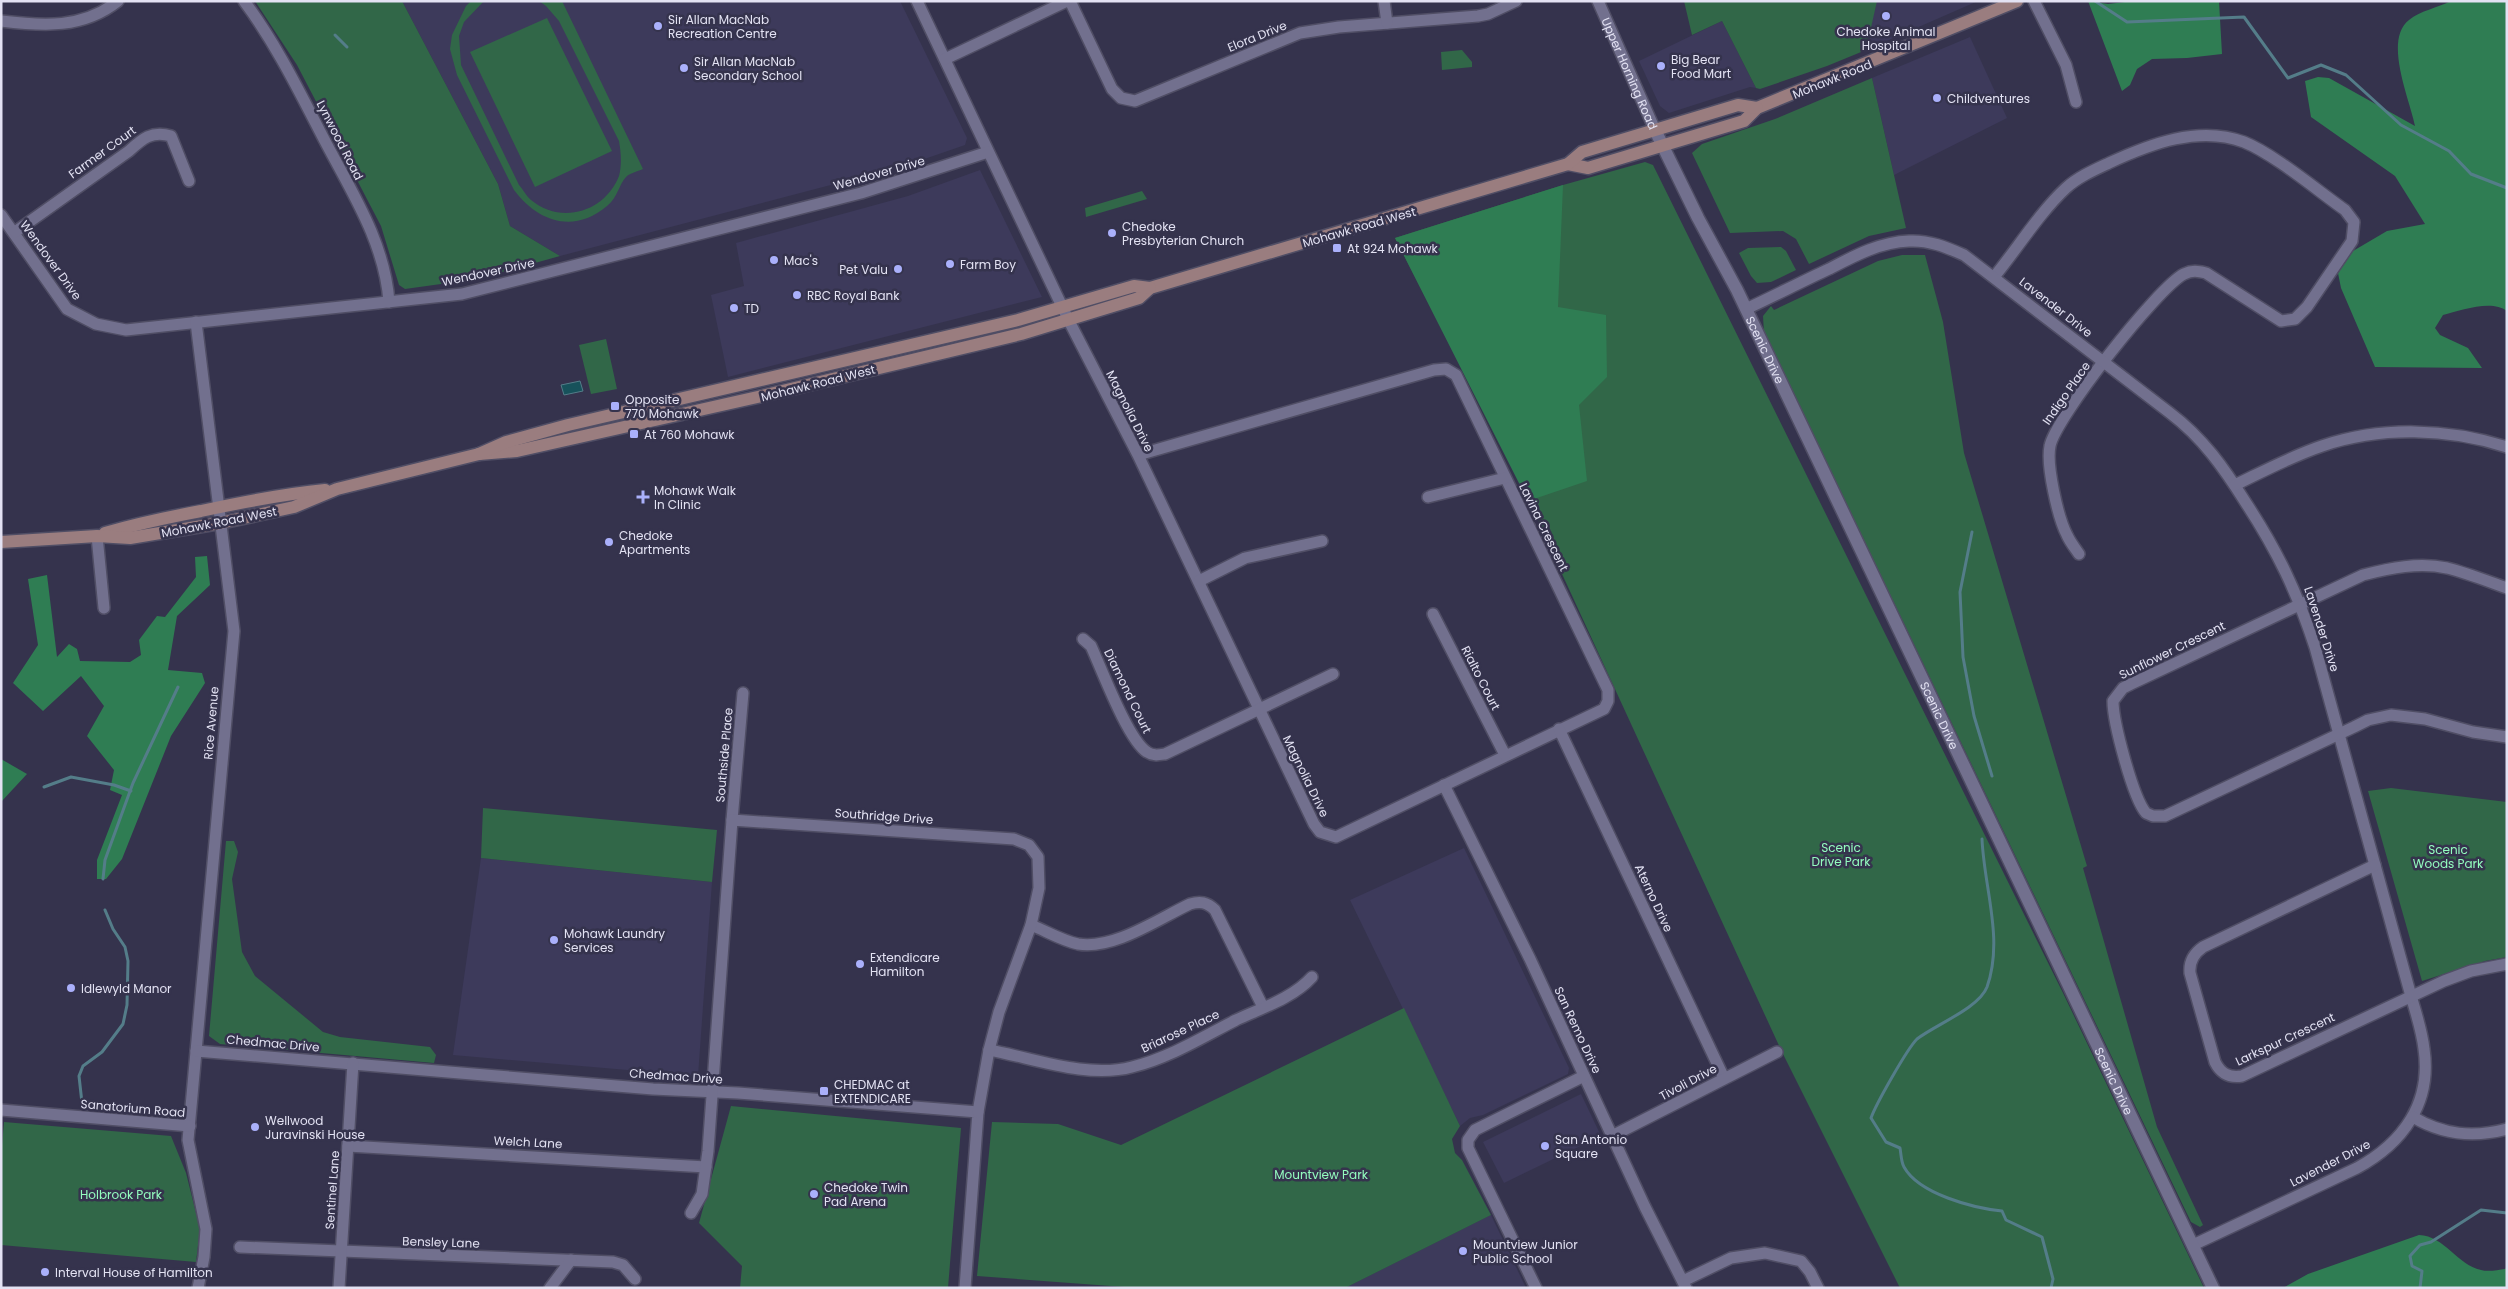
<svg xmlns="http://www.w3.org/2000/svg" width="2508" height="1289" font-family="Poppins,sans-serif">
<rect width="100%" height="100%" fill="#35334d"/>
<!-- built -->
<g fill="#3d3a5b">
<polygon points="402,1 900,1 967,138 965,145 907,165 560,256 510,226 498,184"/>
<polygon points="1876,1 1978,1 1866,50"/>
<polygon points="1722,21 1756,88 1750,87 1669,113 1660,106 1639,61"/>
<polygon points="1970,37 2007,118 1894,175 1872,78"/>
<polygon points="980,170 1042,297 728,377 711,295 744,286 736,243 908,196"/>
<polygon points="1464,848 1569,1068 1568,1074 1483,1115 1470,1118 1460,1126 1350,900"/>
<polygon points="481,858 712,882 698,1076 453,1055"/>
<polygon points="1581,1094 1601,1136 1504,1183 1483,1142"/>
<polygon points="1491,1215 1526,1288 1345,1288"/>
</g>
<!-- green -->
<g fill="#316748">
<polygon points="255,1 402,1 498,184 510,226 560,256 477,279 405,289 399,285 381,226 297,65"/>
<path d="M471,1h13l-20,21 -5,14 2,29 58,120c4,4 7,11 12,15 30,25 74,12 88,-24 3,-11 2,-24 0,-35l-60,-120 -13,-15 -7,-5h23l81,168c-4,2 -13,4 -17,8 -7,7 -8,20 -19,29 -33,28 -69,16 -93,-16l-57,-115 -7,-26 2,-14 14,-29z"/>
<polygon points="1684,1 1877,1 1866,50 1827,66 1760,89 1756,88 1722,21 1692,35"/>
<polygon points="547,18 612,151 535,187 470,52"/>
<polygon points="1462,50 1472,62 1472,67 1442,70 1441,52"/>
<polygon points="1872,78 1906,228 1869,236 1809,264 1796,239 1783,231 1730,233 1692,153 1702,144 1775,119"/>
<polygon points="1645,162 1653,165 2064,995 2204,1288 1900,1288 1781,1050 1511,463 1395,238 1563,185"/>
<polygon points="1142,191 1147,199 1086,217 1085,208"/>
<polygon points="1781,247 1786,251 1796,270 1771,282 1757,283 1751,276 1739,253 1748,248"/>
<polygon points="1902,255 1925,255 1943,322 1964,453 2087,866 2083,868 2157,1127 2203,1225 2200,1227 2191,1222 1896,607 1811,437 1764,333 1763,316 1771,306 1774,310 1878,261"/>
<polygon points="606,339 617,389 591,394 579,345"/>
<polygon points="2391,788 2507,802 2507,957 2485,961 2422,981 2368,791"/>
<polygon points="483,808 717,830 712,882 481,858"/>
<polygon points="226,841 234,841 238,852 232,879 242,952 255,976 323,1032 340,1037 430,1047 436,1055 434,1063 220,1044 209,1036"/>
<polygon points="1404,1008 1460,1126 1452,1139 1455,1153 1462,1160 1491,1215 1345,1288 1138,1288 977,1276 992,1122 1058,1124 1121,1145"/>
<polygon points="731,1106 961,1128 948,1288 740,1288 742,1266 699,1223"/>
<polygon points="4,1122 171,1136 186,1173 200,1229 196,1262 1,1245 1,1157"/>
</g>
<!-- forest -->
<g fill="#2f7d53">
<polygon points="2088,1 2108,4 2133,1 2219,1 2222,54 2187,58 2152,59 2137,69 2130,85 2122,91"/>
<path d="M2451,1h56v310c-16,-12 -47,0 -64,4l-8,13 5,7 28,13 14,20 -107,-1 -34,-79 -3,-15 15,-22 34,-20 38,-7 -30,-48 -84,-59 -6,-36 13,-4 11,1 86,48c-5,-26 -32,-86 -6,-106 11,-9 30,-13 42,-19z"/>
<polygon points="1563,185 1558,307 1606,315 1607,377 1579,405 1587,481 1528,501 1395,238"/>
<polygon points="207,556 210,585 177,616 168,670 202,673 205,683 171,736 122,859 106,879 97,879 97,860 122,795 110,790 114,770 87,736 104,706 81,676 43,711 13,683 38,645 28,579 47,575 57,657 69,644 77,649 80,661 130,662 141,655 139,640 157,616 165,617 196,577 195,557"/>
<polygon points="1,759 27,774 1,802"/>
<path d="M2419,1235c26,1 38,30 62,35 7,2 17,0 24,-1l2,-2v21h-224l25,-14z"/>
</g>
<!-- water -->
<polygon fill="#17525b" stroke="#547d89" points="580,381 583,391 564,395 561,385"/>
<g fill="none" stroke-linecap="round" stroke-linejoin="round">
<!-- stream -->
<g stroke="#547d89" stroke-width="3">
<polyline points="2095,1 2127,22 2244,17 2288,78 2321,65 2346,75 2401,125 2449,151 2471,174 2507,188"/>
<polyline points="335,35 347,47"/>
<polyline points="1972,532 1960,592 1963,657 1974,716 1992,776"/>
<polyline points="44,787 71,777 114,785 131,791"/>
<path d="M1982,839c2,49 22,100 5,148 -8,21 -52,38 -70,52 -10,10 -41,65 -46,79l15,24 14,6c1,5 1,14 4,19 15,27 69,41 98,44l4,9 36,17 11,42 -2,9"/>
<polyline points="103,879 105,860 133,783 178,687"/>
<polyline points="82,1103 79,1076 83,1066 102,1052 123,1024 127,1005 128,961 125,947 113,929 105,910"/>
<polyline points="2420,1288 2422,1271 2412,1266 2410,1256 2420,1245 2431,1242 2481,1210 2507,1213"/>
</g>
<!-- minor casing -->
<g stroke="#504e65" stroke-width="14">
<g id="minor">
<path d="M244,1c33,44 57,94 82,142 27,51 59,101 63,159"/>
<polyline points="917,1 1068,319 1138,455 1314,824 1320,832 1336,837 1604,709 1608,701 1608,690 1456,375 1446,369 1434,370 1138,455"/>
<polyline points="1070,1 1112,89 1121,98 1135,101 1300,33 1339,27 1478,16 1488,14 1516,1"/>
<polyline points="1384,1 1387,23"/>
<path id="s1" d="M1598,1l57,129"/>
<polyline points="2034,1 2066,65 2076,102"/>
<path d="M1,21c42,5 82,8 117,-20"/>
<polyline points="945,59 1067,1"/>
<polyline points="1,215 67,309 96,324 126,330 462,294 861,193 988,152"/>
<path d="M15,232l114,-81c13,-12 23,-21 42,-15l18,45"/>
<path d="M1994,277c23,-28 46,-65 72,-89 12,-11 28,-18 43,-25 41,-19 90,-38 135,-21 30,12 74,49 101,68l9,12 -2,19 -45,66 -12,12 -14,2 -75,-48c-8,-2 -14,-3 -22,1 -26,13 -129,144 -134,172 -4,19 8,72 17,89 3,7 8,13 12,19"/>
<path d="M1746,309c28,-13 55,-27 83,-40 25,-13 51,-27 80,-28 20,-1 37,6 55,14l206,158c33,25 54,55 76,90 32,49 51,89 69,144l96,349c5,17 11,35 13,53 8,54 -21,94 -67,119l-164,77"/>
<polyline points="196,322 234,631 188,1140 206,1229 204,1257 198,1288"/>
<path d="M2235,485c29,-14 57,-29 87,-39 59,-20 126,-18 185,1"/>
<polyline points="1428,497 1505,478"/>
<polyline points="97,536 104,608"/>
<polyline points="1199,581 1245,558 1322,541"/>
<path d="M2507,588c-20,-7 -40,-15 -60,-20 -28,-6 -57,0 -84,7l-232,109 -8,4 -10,13c0,21 20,97 33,112l7,3h12l189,-89 14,-7 23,-5 34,4 48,13 34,5"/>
<polyline points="1433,614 1505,755"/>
<path d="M1083,639l8,7c11,24 37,94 56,106 6,4 11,3 18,2l168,-80"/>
<polyline points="1559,729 1724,1078"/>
<polyline points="1444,785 1530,959 1645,1207 1686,1288"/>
<polyline points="732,820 743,693"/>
<path d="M2375,865l-172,82c-10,7 -14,15 -13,26l25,89c6,12 14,16 27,14l202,-95 27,-10 36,-7"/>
<path d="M1031,925c15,6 32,16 47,19 36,6 80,-25 112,-40 10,-3 17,-2 25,6l48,97"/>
<path d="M989,1050c44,8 98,29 143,17 37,-9 71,-30 104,-47 26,-12 57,-22 76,-43"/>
<polyline points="196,1051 653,1089 738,1093 978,1112 965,1288"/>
<polyline points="1,1110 190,1126"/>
<path d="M2413,1117c30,18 60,21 94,12"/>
<polyline points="1612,1136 1777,1052"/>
<polyline points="348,1146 706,1167"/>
<polyline points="691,1213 702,1194 708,1151 732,820 1014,839 1029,845 1038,857 1039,888 1031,925 999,1012 989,1050 978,1112"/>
<polyline points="240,1247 613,1262 623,1265 635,1279"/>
<polyline points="1683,1281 1731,1258 1765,1253 1801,1261 1810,1272 1818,1288"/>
<polyline points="339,1288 353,1063"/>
<polyline points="550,1288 571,1260"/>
<polyline points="1536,1288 1468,1148 1468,1140 1475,1130 1584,1076"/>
</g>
</g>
<!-- tertiary casing -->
<g stroke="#504e65" stroke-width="15">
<g id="tertiary">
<path id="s2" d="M1655,130l43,88 39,72 476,998"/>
</g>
</g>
<!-- secondary casing -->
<g stroke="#504e65" stroke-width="15">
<g id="secondary">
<polyline points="1568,164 1588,168 1744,121 1757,108 2017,1"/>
<polyline points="479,454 517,451 762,396 1021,334 1139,298 1150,288 1568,164 1582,152 1738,105 1757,108"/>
<path d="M105,533c31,-9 64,-16 96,-22 42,-9 82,-17 124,-21"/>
<polyline points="1,542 97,536 130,538 220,523 294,507 337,489 479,454 506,442 568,425 1018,320 1134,286 1150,288"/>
</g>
</g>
<!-- minor -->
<use href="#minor" stroke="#72708e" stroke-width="11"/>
<!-- tertiary -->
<use href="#tertiary" stroke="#72708e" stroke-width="12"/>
<!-- secondary -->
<use href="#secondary" stroke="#9a7d7f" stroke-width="12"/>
</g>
<!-- markers -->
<g fill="#aab0fb" stroke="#35334d" stroke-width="2">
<circle cx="1886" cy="16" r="5"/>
<circle cx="658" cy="26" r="5"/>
<circle cx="1661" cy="66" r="5"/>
<circle cx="684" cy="68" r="5"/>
<circle cx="1937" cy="98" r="5"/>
<circle cx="1112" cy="233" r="5"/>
<rect x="1332" y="243" width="10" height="10" rx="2.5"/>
<circle cx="774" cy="260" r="5"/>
<circle cx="950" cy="264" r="5"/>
<circle cx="898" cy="269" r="5"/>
<circle cx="797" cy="295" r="5"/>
<circle cx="734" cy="308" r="5"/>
<rect x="610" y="401" width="10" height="10" rx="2.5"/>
<rect x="629" y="429" width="10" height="10" rx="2.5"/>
<path d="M640.5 489.5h5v5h5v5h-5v5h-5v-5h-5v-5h5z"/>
<circle cx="609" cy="542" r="5"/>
<circle cx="554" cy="940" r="5"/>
<circle cx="860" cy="964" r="5"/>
<circle cx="71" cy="988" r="5"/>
<rect x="819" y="1086" width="10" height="10" rx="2.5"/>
<circle cx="255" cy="1127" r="5"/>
<circle cx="1545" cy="1146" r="5"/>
<circle cx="814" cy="1194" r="5"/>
<circle cx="1463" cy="1251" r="5"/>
<circle cx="45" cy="1272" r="5"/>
</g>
<g text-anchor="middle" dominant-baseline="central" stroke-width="5" stroke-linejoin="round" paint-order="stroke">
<!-- poi labels -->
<g font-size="12" fill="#e3e2f3" stroke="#35334d" text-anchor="start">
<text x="668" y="19">Sir Allan MacNab<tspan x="668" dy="14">Recreation Centre</tspan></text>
<text x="1886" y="31" text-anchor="middle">Chedoke Animal<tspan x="1886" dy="14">Hospital</tspan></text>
<text x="1671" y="59">Big Bear<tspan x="1671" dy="14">Food Mart</tspan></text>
<text x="694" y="61">Sir Allan MacNab<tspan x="694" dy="14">Secondary School</tspan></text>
<text x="1947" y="98">Childventures</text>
<text x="1122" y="226">Chedoke<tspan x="1122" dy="14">Presbyterian Church</tspan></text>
<text x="1347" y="248">At 924 Mohawk</text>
<text x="784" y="260">Mac's</text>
<text x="960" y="264">Farm Boy</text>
<text x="888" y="269" text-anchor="end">Pet Valu</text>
<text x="807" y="295">RBC Royal Bank</text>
<text x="744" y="308">TD</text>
<text x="625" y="399">Opposite<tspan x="625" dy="14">770 Mohawk</tspan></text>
<text x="644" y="434">At 760 Mohawk</text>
<text x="654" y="490">Mohawk Walk<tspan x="654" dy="14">In Clinic</tspan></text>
<text x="619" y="535">Chedoke<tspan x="619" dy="14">Apartments</tspan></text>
<text x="564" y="933">Mohawk Laundry<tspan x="564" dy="14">Services</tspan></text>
<text x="870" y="957">Extendicare<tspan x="870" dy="14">Hamilton</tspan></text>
<text x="81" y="988">Idlewyld Manor</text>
<text x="834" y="1084">CHEDMAC at<tspan x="834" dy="14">EXTENDICARE</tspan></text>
<text x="265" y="1120">Wellwood<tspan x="265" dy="14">Juravinski House</tspan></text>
<text x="1555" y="1139">San Antonio<tspan x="1555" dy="14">Square</tspan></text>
<text x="824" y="1187">Chedoke Twin<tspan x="824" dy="14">Pad Arena</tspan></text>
<text x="1473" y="1244">Mountview Junior<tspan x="1473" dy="14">Public School</tspan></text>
<text x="55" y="1272">Interval House of Hamilton</text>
</g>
<!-- street labels -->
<g font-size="12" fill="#e3e2f3" stroke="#35334d">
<text transform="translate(1257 36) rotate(-22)">Elora Drive</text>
<text stroke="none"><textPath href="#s1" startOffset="79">Upper Horning Road</textPath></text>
<text transform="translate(1832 79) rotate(-22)">Mohawk Road</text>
<text transform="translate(340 140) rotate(63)">Lynwood Road</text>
<text transform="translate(102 152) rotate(-36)">Farmer Court</text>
<text transform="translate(879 173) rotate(-16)">Wendover Drive</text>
<text transform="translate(1359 227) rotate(-16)">Mohawk Road West</text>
<text transform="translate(51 260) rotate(54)">Wendover Drive</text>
<text transform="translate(488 272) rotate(-12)">Wendover Drive</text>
<text transform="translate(2056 307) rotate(38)">Lavender Drive</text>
<text stroke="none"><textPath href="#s2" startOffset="246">Scenic Drive</textPath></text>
<text transform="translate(818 383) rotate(-14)">Mohawk Road West</text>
<text transform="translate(2066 393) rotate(-55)">Indigo Place</text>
<text transform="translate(1130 411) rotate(63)">Magnolia Drive</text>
<text transform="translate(219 522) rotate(-11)">Mohawk Road West</text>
<text transform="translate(1544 527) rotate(64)">Lavina Crescent</text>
<text transform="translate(2322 629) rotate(72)">Lavender Drive</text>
<text transform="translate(2172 650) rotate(-26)">Sunflower Crescent</text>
<text transform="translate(1481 678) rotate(63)">Rialto Court</text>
<text transform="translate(1128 691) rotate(64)">Diamond Court</text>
<text stroke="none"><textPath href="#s2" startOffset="651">Scenic Drive</textPath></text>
<text transform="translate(211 723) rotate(-85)">Rice Avenue</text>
<text transform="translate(724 755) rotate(-85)">Southside Place</text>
<text transform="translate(1306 776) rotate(64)">Magnolia Drive</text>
<text transform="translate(884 816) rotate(4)">Southridge Drive</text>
<text transform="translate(1654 898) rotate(65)">Aterno Drive</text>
<text transform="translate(1578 1030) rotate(65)">San Remo Drive</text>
<text transform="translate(1180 1031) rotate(-25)">Briarose Place</text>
<text transform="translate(2285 1039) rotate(-25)">Larkspur Crescent</text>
<text transform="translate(273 1043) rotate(5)">Chedmac Drive</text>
<text transform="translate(676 1076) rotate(4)">Chedmac Drive</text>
<text stroke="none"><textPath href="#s2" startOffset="1056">Scenic Drive</textPath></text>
<text transform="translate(1688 1082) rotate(-28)">Tivoli Drive</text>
<text transform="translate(133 1108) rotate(5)">Sanatorium Road</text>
<text transform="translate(528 1142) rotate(3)">Welch Lane</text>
<text transform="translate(2330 1163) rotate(-27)">Lavender Drive</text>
<text transform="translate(332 1190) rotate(-86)">Sentinel Lane</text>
<text transform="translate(441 1242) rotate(2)">Bensley Lane</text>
</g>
<!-- park labels -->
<g font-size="12" fill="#93fcbe" stroke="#35334d">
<text x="1841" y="847">Scenic<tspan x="1841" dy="14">Drive Park</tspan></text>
<text x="2448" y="849">Scenic<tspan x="2448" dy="14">Woods Park</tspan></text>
<text x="1321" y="1174">Mountview Park</text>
<text x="121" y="1194">Holbrook Park</text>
</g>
</g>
<!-- border -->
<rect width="2508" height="1289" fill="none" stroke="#e3e2f3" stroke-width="5"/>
</svg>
